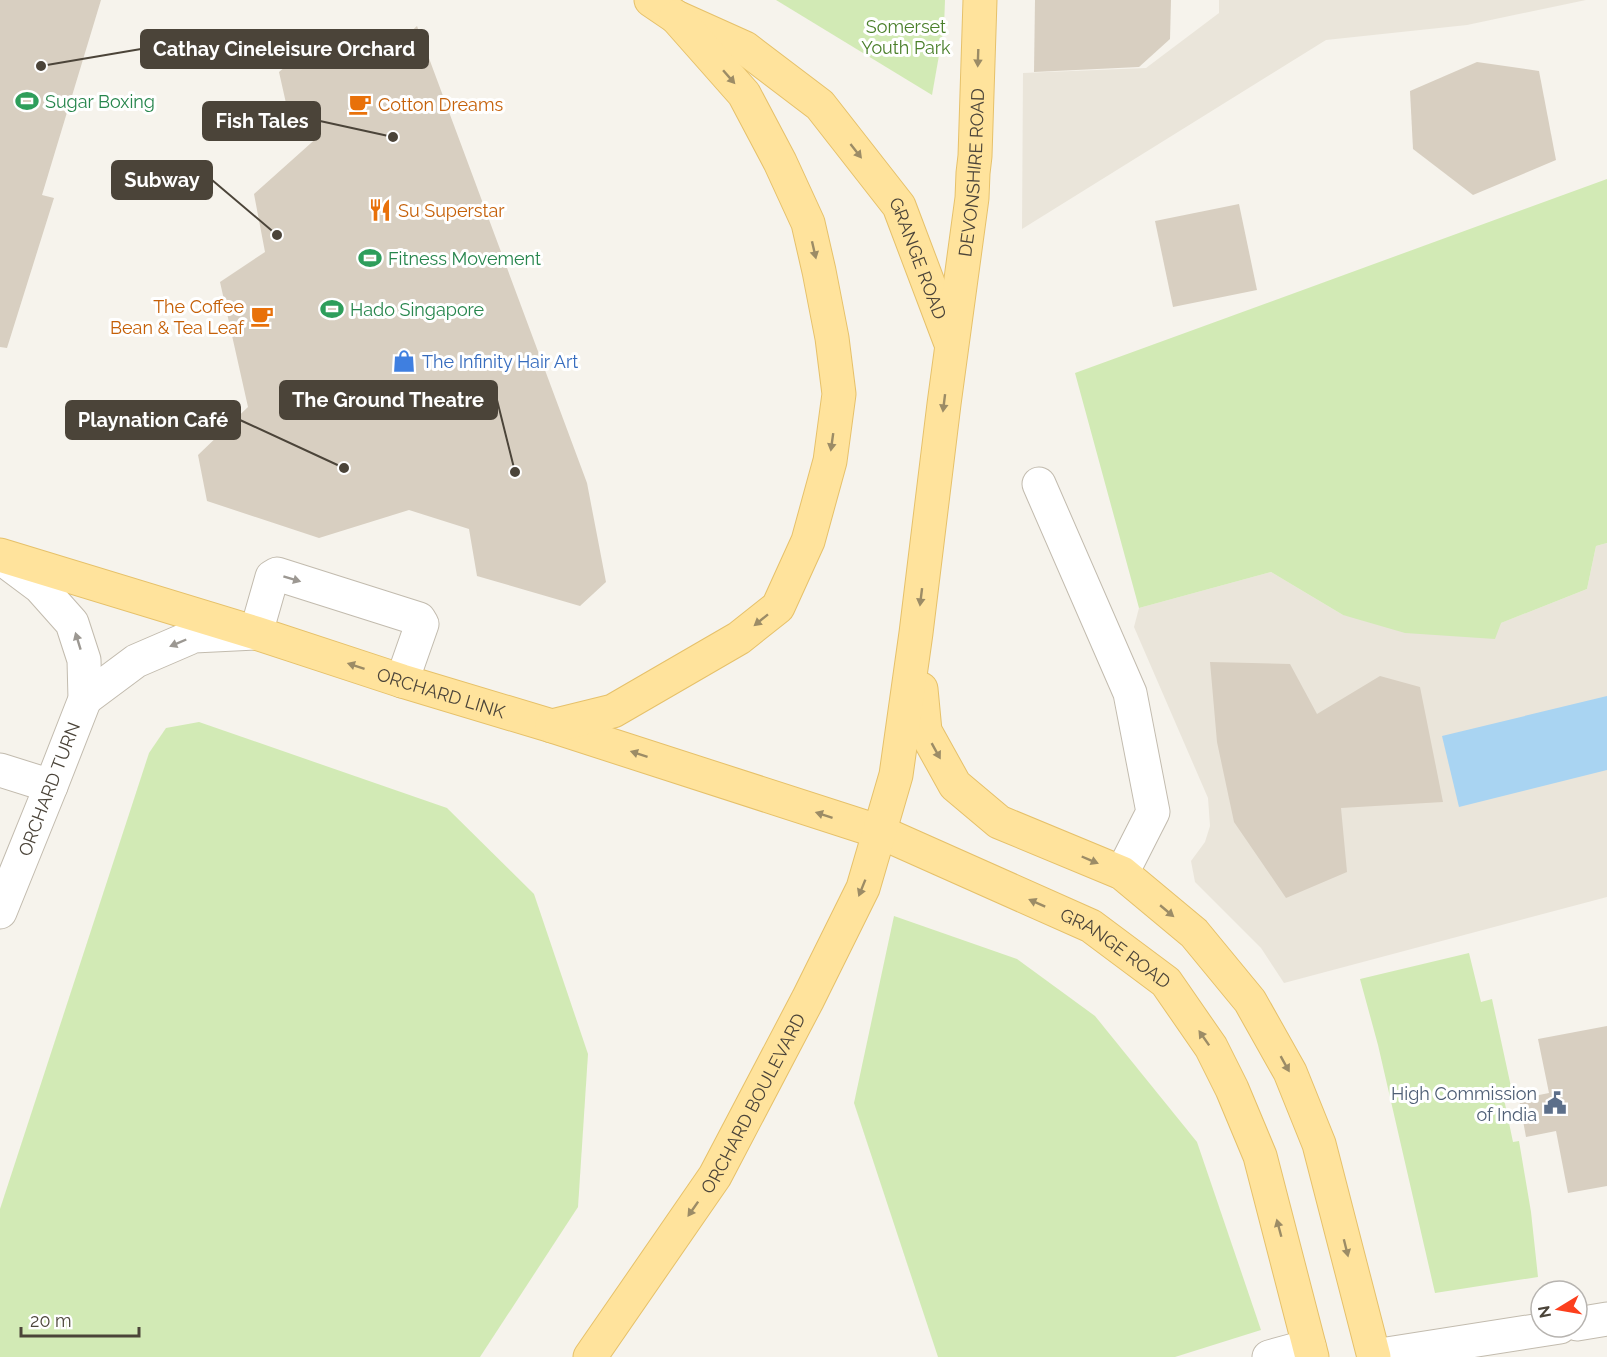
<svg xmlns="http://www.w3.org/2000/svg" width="1607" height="1357" font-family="Raleway,sans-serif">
<rect width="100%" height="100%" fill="#f6f3ec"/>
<!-- residential -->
<g fill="#eae5da">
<polygon points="1219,0 1586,0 1467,25 1326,40 1022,229 1023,73 1146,68 1219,13"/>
<polygon points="1607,543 1607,897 1284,983 1261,948 1195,882 1191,861 1205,842 1210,826 1208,798 1134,627 1139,608 1271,572 1343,615 1501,623 1587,589 1596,546"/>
</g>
<!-- green -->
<g fill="#d2eab5">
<polygon points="776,0 945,0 944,27 932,95"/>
<polygon points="1607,179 1607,543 1596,546 1587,589 1501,623 1495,639 1405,633 1343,615 1271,572 1139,608 1075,373"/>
<polygon points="199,722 447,808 534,894 588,1054 578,1207 480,1357 0,1357 0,1209 149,753 166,728"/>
<polygon points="894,916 1017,959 1095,1016 1197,1142 1261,1330 1175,1357 938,1357 854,1103"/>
<polygon points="1469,953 1481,1002 1492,999 1513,1096 1504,1099 1513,1142 1519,1141 1531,1212 1538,1277 1435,1293 1378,1045 1360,979"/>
</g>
<!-- water -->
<polygon fill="#a9d4f2" points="1607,696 1607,770 1459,807 1442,736"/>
<!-- building -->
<g fill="#d8cfc1">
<polygon points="0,0 101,0 42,195 54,198 7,348 0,347"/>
<polygon points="1035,0 1171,0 1170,39 1139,67 1034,72"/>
<polygon points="417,26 587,483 606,582 580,606 477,576 469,529 409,510 319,538 207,501 198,455 248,407 220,282 265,252 254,194 320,135 290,121 279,72 318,39 384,56"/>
<polygon points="1477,62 1539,71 1556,160 1473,195 1413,149 1410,91"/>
<polygon points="1239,204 1257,290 1173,307 1155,221"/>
<polygon points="1210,662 1290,664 1317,714 1380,676 1420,687 1443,802 1341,808 1347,872 1286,898 1234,822 1217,742"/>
<polygon points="1607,1026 1607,1186 1568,1193 1556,1131 1526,1137 1519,1099 1549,1093 1538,1039"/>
</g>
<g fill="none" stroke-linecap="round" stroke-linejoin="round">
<!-- minor casing -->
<g stroke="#c2bbae" stroke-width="35">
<g id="minor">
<polyline points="1039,484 1130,693 1153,812 1122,873"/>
<polyline points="0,557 40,587 72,623 84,660 85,699 51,786 0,912"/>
<polyline points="85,699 136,661 194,636 256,633 272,577 277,574 419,619 422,624 402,681"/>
<polyline points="0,770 51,786"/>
<polyline points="1577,1324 1607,1319"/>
<polyline points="1374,1356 1560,1327"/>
<polyline points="1269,1357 1309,1346"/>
</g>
</g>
<!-- major casing -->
<g stroke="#e6c16a" stroke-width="35">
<g id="major">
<path id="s1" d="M651,0l25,17 69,31 75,57 79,101 51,135"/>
<path id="s2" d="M0,555l256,78 146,48 150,45 328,106 211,94 75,56 45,65 21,42 28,67 52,201"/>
<polyline points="921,689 925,731 955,785 999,822 1122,873 1194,933 1250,1001 1290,1072 1319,1144 1374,1357"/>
<polyline points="552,726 613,711 739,638 778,607 808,541 830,461 839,394 832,338 819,271 808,223 780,162 744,94 676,17"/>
<path id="s3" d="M590,1357l125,-181 93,-177 55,-111 33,-113 20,-142 28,-229 28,-206 1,-25 2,-17 5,-156"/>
</g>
</g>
<!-- minor -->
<use href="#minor" stroke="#fff" stroke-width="33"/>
<!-- major -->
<use href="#major" stroke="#ffe39c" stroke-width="33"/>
</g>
<!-- one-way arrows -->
<defs><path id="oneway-solid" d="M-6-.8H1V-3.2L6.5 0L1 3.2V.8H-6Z" transform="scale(1.5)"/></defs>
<g fill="#9c8c66">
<use href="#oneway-solid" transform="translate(978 58) rotate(92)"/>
<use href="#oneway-solid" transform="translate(729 77) rotate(49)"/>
<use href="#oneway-solid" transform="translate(856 151) rotate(52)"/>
<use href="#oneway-solid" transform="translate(814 250) rotate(77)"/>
<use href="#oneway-solid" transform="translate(944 403) rotate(97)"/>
<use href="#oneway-solid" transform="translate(832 442) rotate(98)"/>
<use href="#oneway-solid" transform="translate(921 597) rotate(97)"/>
<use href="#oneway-solid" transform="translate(761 620) rotate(141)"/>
<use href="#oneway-solid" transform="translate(356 666) rotate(-162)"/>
<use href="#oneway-solid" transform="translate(936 751) rotate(61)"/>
<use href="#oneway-solid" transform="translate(639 754) rotate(-162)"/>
<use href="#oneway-solid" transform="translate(824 815) rotate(-162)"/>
<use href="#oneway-solid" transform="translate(1090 860) rotate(23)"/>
<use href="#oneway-solid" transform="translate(862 888) rotate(112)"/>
<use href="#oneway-solid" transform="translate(1037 903) rotate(-156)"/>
<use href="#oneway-solid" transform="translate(1167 911) rotate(40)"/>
<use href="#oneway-solid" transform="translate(1204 1038) rotate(-125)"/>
<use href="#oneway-solid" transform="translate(1285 1064) rotate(61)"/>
<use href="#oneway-solid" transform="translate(693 1209) rotate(125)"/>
<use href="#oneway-solid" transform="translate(1279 1228) rotate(-105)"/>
<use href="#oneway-solid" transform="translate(1346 1248) rotate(76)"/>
</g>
<g fill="#9c9892">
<use href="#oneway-solid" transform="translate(292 579) rotate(17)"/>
<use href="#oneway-solid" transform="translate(78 641) rotate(-107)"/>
<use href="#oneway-solid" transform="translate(178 643) rotate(157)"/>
</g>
<!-- icons -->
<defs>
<g id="stadium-bare" transform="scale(1.8)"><path d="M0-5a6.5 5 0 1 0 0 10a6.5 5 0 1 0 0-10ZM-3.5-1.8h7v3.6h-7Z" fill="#2e9e5b" stroke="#fff" stroke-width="2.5" paint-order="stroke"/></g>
<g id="cafe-bare" transform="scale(1.8)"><path d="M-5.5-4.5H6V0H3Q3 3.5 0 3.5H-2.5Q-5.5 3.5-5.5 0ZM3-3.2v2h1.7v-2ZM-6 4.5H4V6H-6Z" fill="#e8710a" stroke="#fff" stroke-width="2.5" paint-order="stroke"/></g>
<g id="restaurant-bare" transform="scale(1.8)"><path d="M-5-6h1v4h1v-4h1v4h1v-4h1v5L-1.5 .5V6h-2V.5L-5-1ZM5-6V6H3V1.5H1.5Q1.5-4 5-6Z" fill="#e8710a" stroke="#fff" stroke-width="2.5" paint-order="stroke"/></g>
<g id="shop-bare" transform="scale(1.8)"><path d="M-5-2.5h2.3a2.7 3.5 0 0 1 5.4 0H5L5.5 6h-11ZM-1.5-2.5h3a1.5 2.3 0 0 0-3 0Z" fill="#3f7fe0" stroke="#fff" stroke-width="2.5" paint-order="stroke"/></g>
<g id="civic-bare" transform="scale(1.8)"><path d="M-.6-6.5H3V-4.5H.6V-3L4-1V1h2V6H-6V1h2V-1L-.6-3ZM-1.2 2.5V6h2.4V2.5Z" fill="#5c6f8a" stroke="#fff" stroke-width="2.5" paint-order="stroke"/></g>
</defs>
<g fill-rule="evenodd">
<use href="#stadium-bare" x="27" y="101"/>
<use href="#cafe-bare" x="360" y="104"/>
<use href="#restaurant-bare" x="380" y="210"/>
<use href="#stadium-bare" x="370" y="258"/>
<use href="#stadium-bare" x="332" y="309"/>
<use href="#cafe-bare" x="262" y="316"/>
<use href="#shop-bare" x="404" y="361"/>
<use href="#civic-bare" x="1555" y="1103"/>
</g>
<g text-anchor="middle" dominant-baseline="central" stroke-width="6" stroke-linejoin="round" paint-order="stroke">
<!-- park labels -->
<g font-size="18" fill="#4a7f2a" stroke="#fff">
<text x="906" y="26">Somerset<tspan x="906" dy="21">Youth Park</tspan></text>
</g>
<!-- leisure labels -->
<g font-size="18" fill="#27864d" stroke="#fff" text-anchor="start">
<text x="45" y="101">Sugar Boxing</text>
<text x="388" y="258">Fitness Movement</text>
<text x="350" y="309">Hado Singapore</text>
</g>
<!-- food labels -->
<g font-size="18" fill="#c56008" stroke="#fff" text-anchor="start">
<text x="378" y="104">Cotton Dreams</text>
<text x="398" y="210">Su Superstar</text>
<text x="244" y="306" text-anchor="end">The Coffee<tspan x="244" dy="21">Bean &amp; Tea Leaf</tspan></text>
</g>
<!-- street labels -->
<g font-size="18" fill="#4b4439" stroke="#fff">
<text stroke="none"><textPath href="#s3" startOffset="1269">DEVONSHIRE ROAD</textPath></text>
<text stroke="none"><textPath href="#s1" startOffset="384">GRANGE ROAD</textPath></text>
<text stroke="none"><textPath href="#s2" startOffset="462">ORCHARD LINK</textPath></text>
<text transform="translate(49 789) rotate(-69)">ORCHARD TURN</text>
<text stroke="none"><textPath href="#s2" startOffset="1186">GRANGE ROAD</textPath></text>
<text stroke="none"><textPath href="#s3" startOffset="302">ORCHARD BOULEVARD</textPath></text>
</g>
<!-- shop labels -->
<g font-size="18" fill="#366cbe" stroke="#fff" text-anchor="start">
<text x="422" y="361">The Infinity Hair Art</text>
</g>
<!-- service labels -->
<g font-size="18" fill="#4e5e75" stroke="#fff" text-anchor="end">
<text x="1537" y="1093">High Commission<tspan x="1537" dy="21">of India</tspan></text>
</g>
</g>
<!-- callouts -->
<path fill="none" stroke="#4b4439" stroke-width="2" d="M41 66L141 49M393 137L320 121M277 235L212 180M515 472L497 400M344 468L240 420"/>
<g fill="#4b4439" stroke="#fff" stroke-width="2">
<circle cx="41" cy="66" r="6"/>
<circle cx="393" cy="137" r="6"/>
<circle cx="277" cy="235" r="6"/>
<circle cx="515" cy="472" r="6"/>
<circle cx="344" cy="468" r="6"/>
</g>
<g fill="#4b4439" stroke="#4b4439" stroke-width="2">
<rect x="141" y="30" width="287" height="38" rx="6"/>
<rect x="203" y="102" width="117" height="38" rx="6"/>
<rect x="112" y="161" width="100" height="38" rx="6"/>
<rect x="280" y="381" width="217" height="38" rx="6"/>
<rect x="66" y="401" width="174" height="38" rx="6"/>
</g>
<g font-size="20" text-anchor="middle" font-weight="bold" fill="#fff">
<text x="284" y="56">Cathay Cineleisure Orchard</text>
<text x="262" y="128">Fish Tales</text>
<text x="162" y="187">Subway</text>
<text x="388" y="407">The Ground Theatre</text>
<text x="153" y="427">Playnation Café</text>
</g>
<!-- north arrow -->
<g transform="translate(1559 1309) rotate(259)"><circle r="28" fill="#ffffff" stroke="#b7b4b0" stroke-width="1.5"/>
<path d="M0-4.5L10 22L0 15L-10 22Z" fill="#fc3f1d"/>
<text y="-9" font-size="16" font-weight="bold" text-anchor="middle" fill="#4b4439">N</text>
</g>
<!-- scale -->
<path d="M21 1327v9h118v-9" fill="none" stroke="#4b4439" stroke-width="3"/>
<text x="30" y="1327" font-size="18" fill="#4b4439" stroke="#ffffff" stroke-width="4.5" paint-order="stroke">20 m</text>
</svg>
